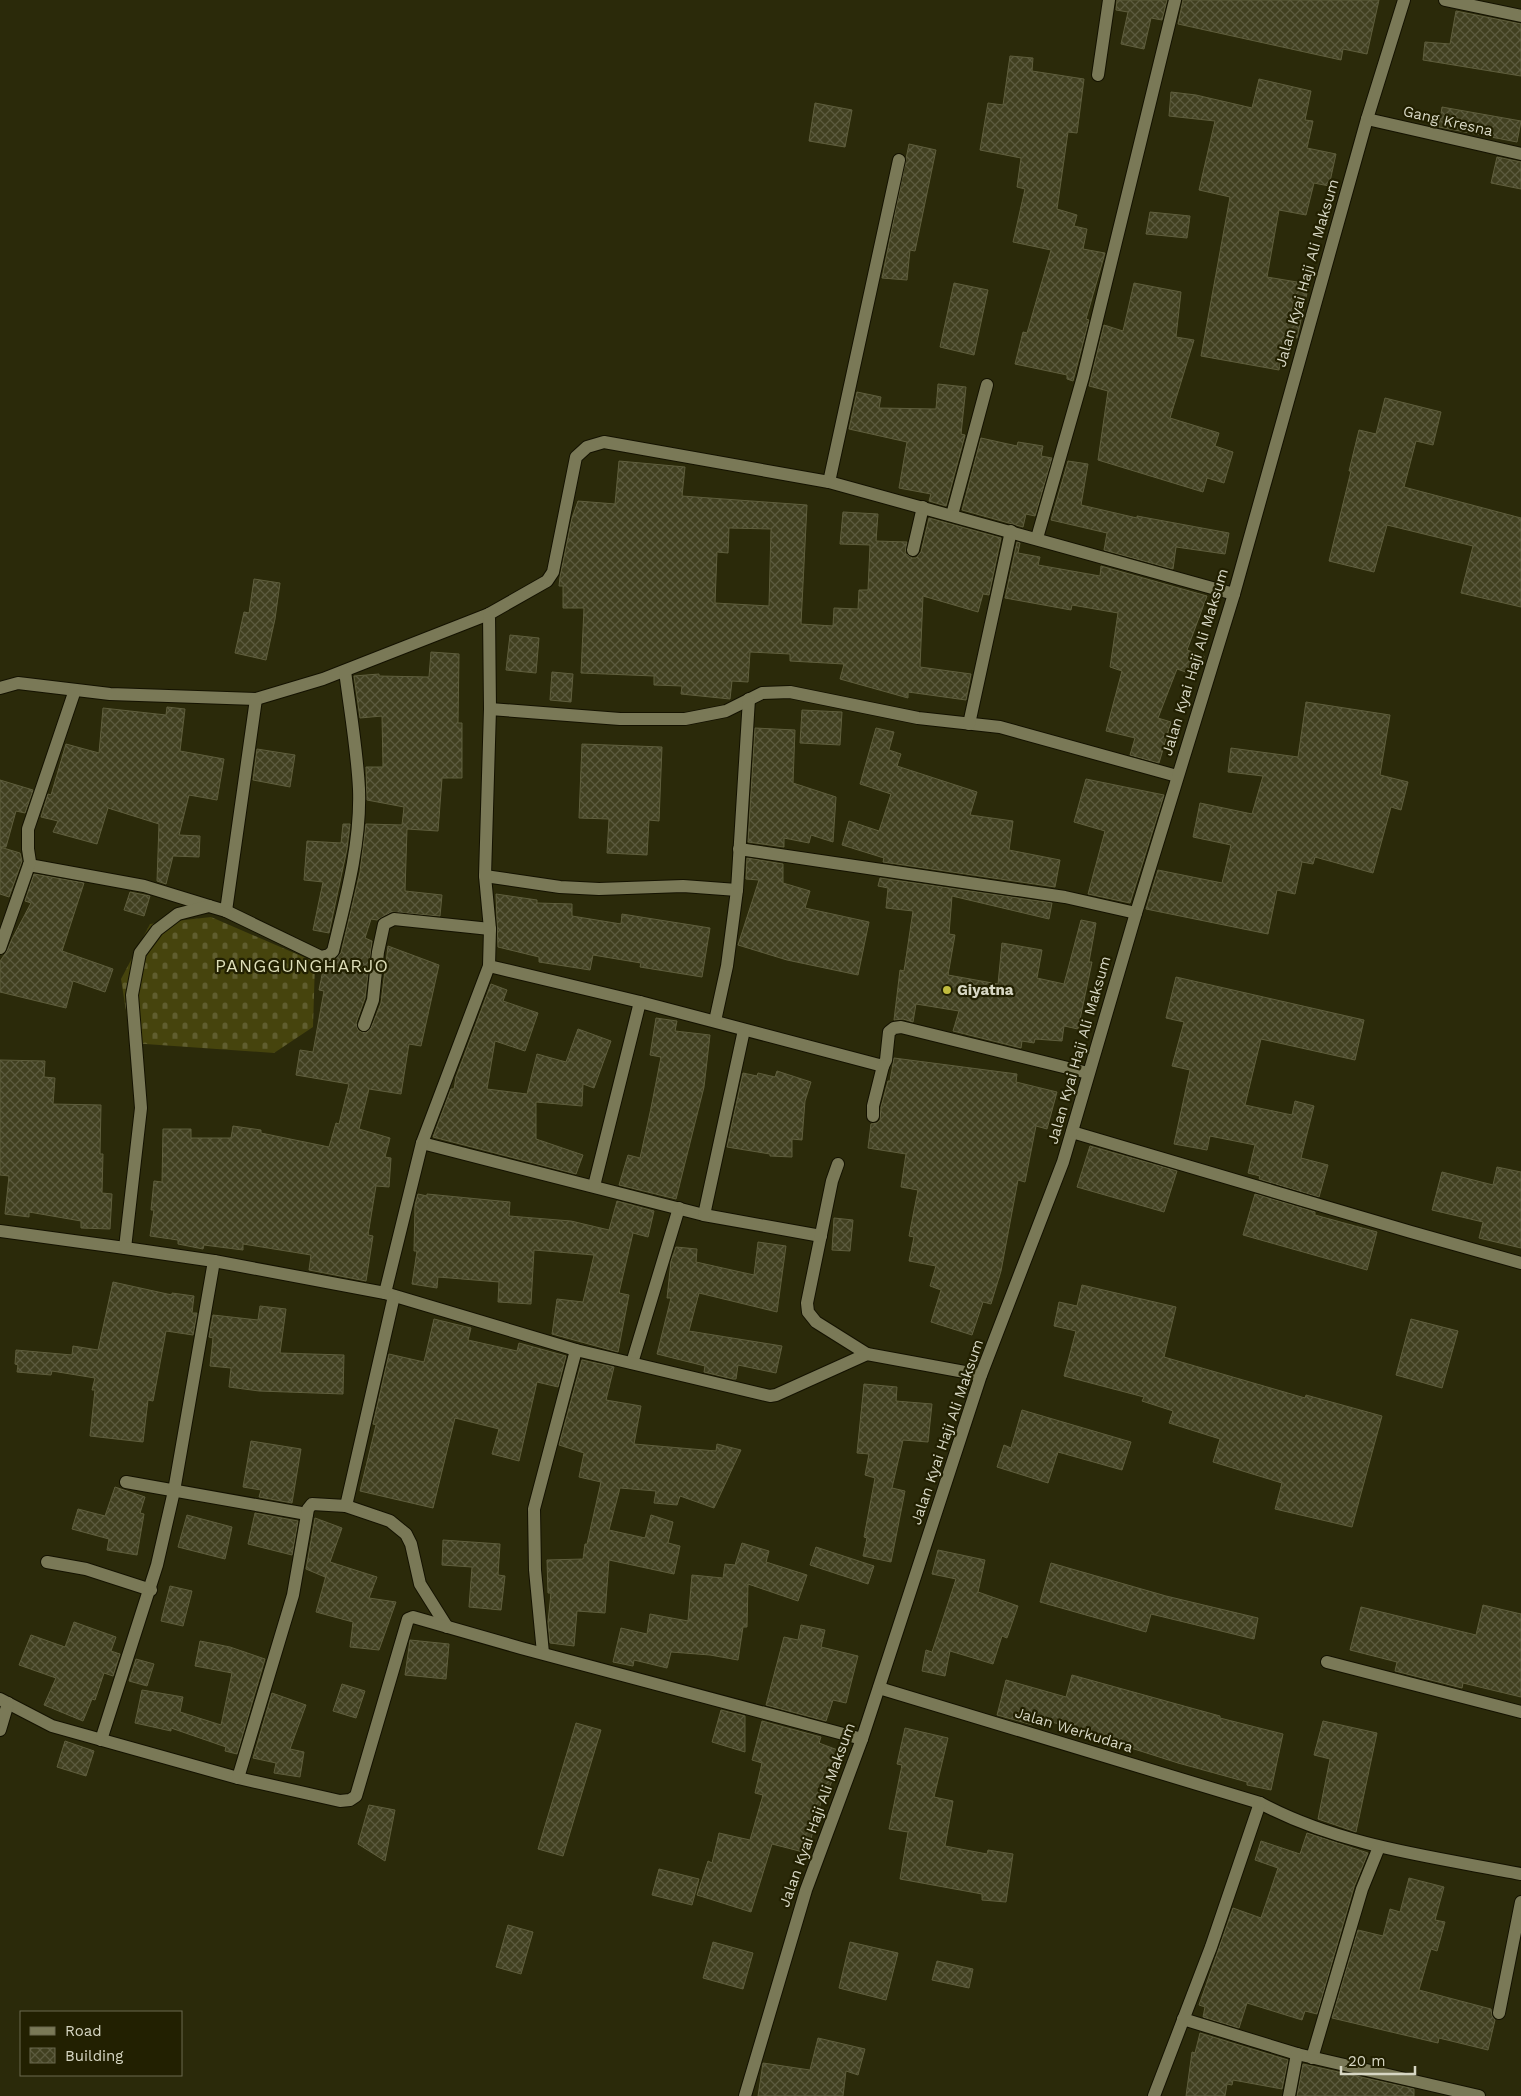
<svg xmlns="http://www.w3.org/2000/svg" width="1521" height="2096" font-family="'Work Sans',sans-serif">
<defs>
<pattern id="cemetery-stones" width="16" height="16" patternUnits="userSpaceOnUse" patternTransform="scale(1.25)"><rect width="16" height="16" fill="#46440d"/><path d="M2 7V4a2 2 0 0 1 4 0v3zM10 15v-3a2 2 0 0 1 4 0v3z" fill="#605e2f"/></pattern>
<pattern id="building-cross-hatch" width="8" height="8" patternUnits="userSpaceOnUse" patternTransform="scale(1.25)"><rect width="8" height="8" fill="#414020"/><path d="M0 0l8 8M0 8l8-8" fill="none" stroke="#5c5b3f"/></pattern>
</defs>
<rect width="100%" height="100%" fill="#2b2a0a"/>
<!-- cemetery -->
<polygon fill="url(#cemetery-stones)" points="211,917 315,962 313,1027 274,1053 131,1043 121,979 150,924"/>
<!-- building -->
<g fill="url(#building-cross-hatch)" stroke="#5f5e3d" fill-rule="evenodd">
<polygon points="1117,0 1167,0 1162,20 1151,18 1144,49 1121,44 1128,12 1116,10"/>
<polygon points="1183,0 1379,0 1367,54 1343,49 1341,60 1178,24"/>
<polygon points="1456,11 1521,24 1521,76 1423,60 1425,42 1450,44"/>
<polygon points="1010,56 1033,58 1032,71 1084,79 1077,133 1068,132 1057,209 1077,215 1074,226 1087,229 1083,249 1105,253 1086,319 1089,320 1073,381 1067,379 1067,375 1015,364 1023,332 1027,333 1051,250 1013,242 1025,189 1017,187 1021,158 980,150 988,103 1003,105"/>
<polygon points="1259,79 1311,91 1305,120 1313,121 1307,148 1336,154 1329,186 1314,183 1306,215 1279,210 1267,277 1309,284 1297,338 1285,336 1279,370 1201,356 1230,197 1199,190 1215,121 1169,116 1171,92 1196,95 1252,108"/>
<polygon points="815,103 852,110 845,147 809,141"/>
<polygon points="1442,107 1521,121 1517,142 1439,127"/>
<polygon points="909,144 936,150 915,251 910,250 907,280 882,278"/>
<polygon points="1497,157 1521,162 1521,189 1491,183"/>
<polygon points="1150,212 1190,216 1187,238 1146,234"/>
<polygon points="954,283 988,290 974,355 940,347"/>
<polygon points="1134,283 1181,292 1176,337 1194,340 1170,418 1219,433 1215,446 1233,452 1224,483 1207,478 1203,492 1098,460 1108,391 1089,386 1104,325 1123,331"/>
<polygon points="938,384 966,387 961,434 965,435 946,506 929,501 931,494 899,488 907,442 849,429 857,392 881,397 879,408 936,409"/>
<polygon points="1385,398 1441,412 1433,445 1416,441 1404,487 1521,518 1521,607 1461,593 1473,546 1387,525 1374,572 1329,561 1351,471 1349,471 1359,430 1376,434"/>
<polygon points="981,438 1017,446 1018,442 1043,446 1041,456 1052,458 1035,516 1026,514 1023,527 962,510"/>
<path d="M619,461l66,6 -3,29 125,9 -6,119 32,2 1,-18 24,1 1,-19h9l2,-45 -30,-1 3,-32 35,2 -2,27 31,1 -2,11 7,5h4l5,-6 8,-34 72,20 -12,57 -6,-1 -5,18 -55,-16 -3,71 51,7 -5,26 -58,-8v6l-68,-19 4,-15 -54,-3v-7l-40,-2 -2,30 -16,-1 -2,18 -49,-5 1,-8 -28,-1v-9l-73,-3 3,-65h-21v-22h-4l1,-9 12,-59 6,-17 37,3zM729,528l42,1 -2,77 -54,-3 2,-51 11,1z"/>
<polygon points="1068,461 1088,464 1081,505 1137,518 1137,516 1229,533 1225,554 1176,547 1173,569 1104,550 1107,533 1051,520"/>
<polygon points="1017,542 1020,543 1018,553 1040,557 1038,565 1100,576 1101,566 1207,596 1187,650 1204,656 1197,676 1177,669 1158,718 1171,722 1159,763 1130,755 1135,738 1106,731 1122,671 1110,667 1118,613 1072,605 1071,610 1005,598"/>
<polygon points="254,579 280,583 275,619 266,660 235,653 244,612 249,613"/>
<polygon points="510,635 539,638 536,673 506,670"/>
<polygon points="431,652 459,654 458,723 462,723 462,778 442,778 438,831 407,829 405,891 442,895 440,916 391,912 377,920 371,919 365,938 372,941 365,998 356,1023 358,1030 361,1032 366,1033 371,1028 381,1003 388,946 439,965 421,1046 409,1044 401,1094 369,1089 359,1129 390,1138 385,1157 391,1158 389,1187 376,1186 368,1235 373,1236 366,1281 309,1270 311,1255 243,1244 243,1250 204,1245 203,1249 178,1244 178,1240 150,1236 154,1210 151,1210 154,1181 162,1182 163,1129 191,1129 191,1138 231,1138 233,1126 261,1130 261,1133 329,1147 336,1123 339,1124 349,1084 296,1075 300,1050 313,1052 324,991 319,990 324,965 334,961 341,953 360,872 366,824 402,825 404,807 367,800 366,767 383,767 382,716 360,718 354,676 379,674 379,676 429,677"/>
<polygon points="552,672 573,674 571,702 550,700"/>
<polygon points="1306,702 1390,715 1380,775 1408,782 1401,810 1391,807 1373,873 1315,857 1313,864 1302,862 1295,894 1277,890 1268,934 1146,909 1158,870 1222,883 1231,845 1193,837 1200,803 1252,814 1263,776 1228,772 1231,748 1298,757"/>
<polygon points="167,707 185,709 180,751 224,759 217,800 189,795 179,835 200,836 199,857 173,856 166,884 157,881 159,824 108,808 97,844 53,832 58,821 41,817 48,794 51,795 66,744 99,753 103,708 166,715"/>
<polygon points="802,710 842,712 840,745 800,743"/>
<polygon points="755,728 795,730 793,783 836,797 833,842 811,835 809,843 784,838 784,847 748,842"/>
<polygon points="876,728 894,732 889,750 901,754 897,766 977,792 970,815 1013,821 1009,850 1060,860 1055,887 883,862 884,858 842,845 849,821 879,831 891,794 860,784"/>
<polygon points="582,744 662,747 659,821 649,820 647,855 607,853 609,819 579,818"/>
<polygon points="257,749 295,755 290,787 253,780"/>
<polygon points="1086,779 1164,795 1130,903 1088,894 1105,831 1074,822"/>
<polygon points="0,780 33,790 25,813 16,811 6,847 0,847"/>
<polygon points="343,824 350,824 347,849 329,933 313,930 323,882 304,880 307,841 341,843"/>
<polygon points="0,847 20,853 22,861 9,897 0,894"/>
<polygon points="747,858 783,864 783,883 810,891 805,908 869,922 858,975 787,960 738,945 759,880 746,879"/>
<polygon points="34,874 84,883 62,951 113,969 105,992 73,981 66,1008 0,992 0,961 7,951 12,939 31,903 25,901"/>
<polygon points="880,878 1052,903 1049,919 952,896 949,934 955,935 948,975 998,984 1002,943 1042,950 1037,978 1064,984 1081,920 1096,923 1089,962 1092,962 1078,1029 1064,1026 1062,1041 1035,1039 1034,1043 1022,1041 1021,1048 953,1031 959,1011 916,1004 913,1022 903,1019 894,1020 900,970 904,971 913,911 886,908 888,888 878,886"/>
<polygon points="130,892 150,896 144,916 124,910"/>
<polygon points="496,894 537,900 537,903 572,904 572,916 621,924 622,914 710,928 702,977 640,967 641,963 593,955 590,970 539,962 539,957 498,947"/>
<polygon points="1176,977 1364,1020 1355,1060 1261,1039 1245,1105 1292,1115 1295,1101 1314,1106 1301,1158 1328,1165 1319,1197 1259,1179 1260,1176 1248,1173 1255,1145 1210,1136 1207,1150 1174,1144 1190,1070 1172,1066 1184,1022 1166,1018"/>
<polygon points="491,984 507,990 503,1001 538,1013 525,1051 495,1041 487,1089 527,1094 537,1054 566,1062 578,1029 611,1041 594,1088 583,1084 582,1106 536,1102 536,1139 583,1155 576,1174 433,1137 451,1089 454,1089 456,1077"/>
<polygon points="656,1018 677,1021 675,1031 710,1035 704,1087 676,1199 619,1185 628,1155 640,1158 651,1108 661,1057 650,1055"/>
<polygon points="894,1058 1017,1074 1016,1082 1057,1092 1047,1129 1036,1126 1025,1182 1018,1180 1001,1271 991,1304 983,1302 972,1335 931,1322 941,1290 930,1286 936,1266 909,1261 914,1237 909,1236 918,1190 901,1187 906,1154 868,1148 871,1124 877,1123 880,1120 881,1107 888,1081 890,1081"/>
<polygon points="0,1060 45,1061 44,1077 55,1078 53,1104 101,1105 100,1154 103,1154 102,1193 112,1194 110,1229 81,1228 81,1221 29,1212 29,1217 5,1214 9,1176 0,1175"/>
<polygon points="777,1071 811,1082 805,1101 802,1140 792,1139 792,1157 770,1156 770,1154 727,1147 743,1073 757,1076 758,1073 775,1077"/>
<polygon points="1090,1146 1177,1171 1164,1212 1077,1187"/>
<polygon points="1497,1167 1521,1172 1521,1248 1479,1238 1483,1222 1432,1210 1442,1172 1493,1185"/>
<polygon points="418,1194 427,1196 427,1194 510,1202 509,1216 571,1221 609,1230 617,1201 654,1211 648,1237 633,1233 619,1293 629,1295 618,1352 552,1334 557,1299 583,1302 594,1255 534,1250 531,1304 498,1302 499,1282 438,1277 437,1288 412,1284 417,1251 414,1251 415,1205"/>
<polygon points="1255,1194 1315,1212 1315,1215 1377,1232 1367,1270 1243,1235"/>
<polygon points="834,1218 853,1220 850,1251 832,1250"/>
<polygon points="758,1242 786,1246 777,1312 699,1293 689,1331 782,1346 776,1373 738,1365 736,1379 733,1379 704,1372 705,1366 657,1354 671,1298 667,1298 671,1261 676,1247 697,1249 696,1262 754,1275"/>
<polygon points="113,1282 172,1295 172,1293 194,1296 192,1313 197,1313 193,1335 166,1331 153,1401 148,1400 143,1442 90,1436 95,1390 92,1390 95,1378 52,1371 51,1375 17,1372 18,1365 15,1364 16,1350 72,1355 73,1346 98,1350"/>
<polygon points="1082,1285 1176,1307 1164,1357 1305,1398 1306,1395 1382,1416 1352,1527 1275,1509 1282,1483 1213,1462 1220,1439 1169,1423 1173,1411 1142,1401 1144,1397 1064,1376 1076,1331 1054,1326 1059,1302 1077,1306"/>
<polygon points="260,1306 286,1309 280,1353 344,1355 343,1394 259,1391 229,1387 231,1368 210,1366 213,1338 209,1337 213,1315 258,1320"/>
<polygon points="434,1319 471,1328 468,1340 517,1351 519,1343 566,1356 558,1387 537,1382 519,1461 492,1454 499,1429 455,1418 433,1508 360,1491 376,1425 373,1424 389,1354 424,1362"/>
<polygon points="1411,1319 1458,1331 1442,1388 1396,1375"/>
<polygon points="582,1360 614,1367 606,1400 641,1406 634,1444 716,1451 717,1444 741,1450 714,1508 680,1496 677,1505 654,1503 656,1491 620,1488 609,1530 645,1538 651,1515 673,1522 668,1543 680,1546 674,1574 609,1560 605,1613 577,1611 574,1646 550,1643 548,1622 551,1593 548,1593 547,1560 583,1559 585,1544 587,1544 601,1482 579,1477 584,1453 559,1445"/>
<polygon points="864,1384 897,1387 896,1401 932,1404 928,1442 903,1440 892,1488 905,1491 891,1562 863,1556 867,1538 864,1537 875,1478 865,1475 869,1454 857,1453"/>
<polygon points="1022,1410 1131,1442 1122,1470 1058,1452 1048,1483 997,1467 1004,1445 1011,1448"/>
<polygon points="251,1441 301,1449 292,1503 259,1497 261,1490 243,1487"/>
<polygon points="115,1487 145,1497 140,1513 144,1514 137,1555 107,1550 109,1539 72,1529 78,1509 105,1516"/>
<polygon points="255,1513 298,1521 292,1555 248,1544"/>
<polygon points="187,1515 232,1527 225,1559 178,1547"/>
<polygon points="315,1518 342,1528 330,1562 377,1577 369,1598 396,1602 379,1650 350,1647 353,1622 316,1612 327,1572 325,1577 306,1569"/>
<polygon points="443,1540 500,1544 498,1575 505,1576 501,1610 469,1607 472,1567 442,1565"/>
<polygon points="742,1543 769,1551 766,1562 807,1575 798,1601 748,1584 747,1627 743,1627 738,1660 710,1655 671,1652 667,1668 634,1660 633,1666 613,1662 621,1628 647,1634 650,1614 688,1621 692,1575 723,1578 725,1564 735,1565"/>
<polygon points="816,1547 874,1566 868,1584 810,1565"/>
<polygon points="938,1550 985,1560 978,1592 1018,1606 1007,1638 1002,1636 993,1664 950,1651 945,1676 922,1671 926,1650 932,1652 956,1579 932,1574"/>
<polygon points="1051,1563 1166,1596 1258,1618 1254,1639 1151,1614 1146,1632 1040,1602"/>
<polygon points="170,1586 192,1591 183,1626 161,1621"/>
<polygon points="1483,1605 1521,1614 1521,1697 1463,1683 1462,1688 1395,1671 1397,1662 1350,1650 1361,1607 1476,1635"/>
<polygon points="74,1622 116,1637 111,1651 120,1654 113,1676 104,1673 95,1700 92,1699 83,1721 44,1705 56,1678 19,1665 31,1635 65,1647"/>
<polygon points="801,1625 825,1630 821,1647 858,1656 846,1703 833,1700 826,1721 766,1705 784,1637 798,1640"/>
<polygon points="410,1640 449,1644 446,1679 405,1675"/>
<polygon points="200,1641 230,1647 265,1659 237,1754 225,1751 226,1747 171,1728 171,1731 135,1723 142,1690 183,1697 180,1712 221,1725 232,1673 195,1666"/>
<polygon points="136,1659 154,1664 147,1686 129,1681"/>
<polygon points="1072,1675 1220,1716 1220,1718 1283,1734 1271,1790 1247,1785 1247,1782 1178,1763 1109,1741 1109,1739 1035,1717 1033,1725 997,1715 1006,1680 1066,1697"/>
<polygon points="342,1684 365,1691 356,1718 333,1711"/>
<polygon points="272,1693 306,1705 290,1749 304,1752 300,1777 274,1773 276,1763 253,1758"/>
<polygon points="721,1710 745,1716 745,1752 712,1742"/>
<polygon points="762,1721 821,1737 819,1743 843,1752 830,1786 826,1784 807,1853 772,1844 751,1912 697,1895 708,1861 712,1863 719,1833 750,1840 763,1795 755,1793 762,1763 752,1760"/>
<polygon points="1323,1721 1377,1733 1356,1832 1318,1819 1330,1759 1314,1755"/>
<polygon points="576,1723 601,1730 563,1856 538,1849"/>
<polygon points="905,1728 948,1738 934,1797 953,1801 945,1846 987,1854 988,1850 1013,1854 1006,1902 982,1900 982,1894 900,1879 908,1832 889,1829 902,1765 897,1764"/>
<polygon points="65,1741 94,1751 86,1776 57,1767"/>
<polygon points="369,1805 395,1810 385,1861 358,1844"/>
<polygon points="1307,1833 1368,1853 1354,1887 1317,2014 1305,2011 1302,2020 1247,2003 1239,2028 1203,2017 1205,2007 1199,2005 1233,1908 1261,1918 1278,1868 1255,1860 1261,1841 1300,1854"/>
<polygon points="659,1869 699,1879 692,1905 652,1895"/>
<polygon points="1409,1878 1444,1887 1435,1920 1445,1922 1437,1951 1431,1949 1419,1990 1491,2009 1492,2016 1495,2020 1488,2050 1439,2038 1438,2043 1332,2018 1358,1930 1383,1936 1390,1909 1400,1912"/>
<polygon points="508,1925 533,1932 521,1974 496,1967"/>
<polygon points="713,1942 753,1953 743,1989 703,1978"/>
<polygon points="850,1942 898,1953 886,2000 839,1988"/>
<polygon points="937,1961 973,1969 969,1988 932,1980"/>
<polygon points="1200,2033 1288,2060 1282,2089 1233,2080 1232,2085 1227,2084 1225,2096 1186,2096 1192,2052 1195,2053"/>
<polygon points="818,2038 865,2049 858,2075 846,2071 843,2096 758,2096 763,2063 810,2070"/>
<polygon points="1303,2064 1414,2089 1414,2096 1297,2096"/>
</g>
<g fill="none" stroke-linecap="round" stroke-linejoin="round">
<!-- minor casing -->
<g stroke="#141200" stroke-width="14">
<g id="minor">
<polyline points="1445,0 1521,16"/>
<polyline points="1098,75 1109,0"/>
<polyline points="1367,119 1521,154"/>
<polyline points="829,482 899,160"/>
<polyline points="952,515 987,385"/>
<polyline points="1037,538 1083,377 1175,0"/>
<polyline points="913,550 923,507"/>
<polyline points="0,688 18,683 110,694 256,699 323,679 489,614"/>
<polyline points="490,709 620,719 685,719 726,711 762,693 790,692 918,718 1000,727 1177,776"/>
<polyline points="969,724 1011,531"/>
<polyline points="739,849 1065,897 1136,913"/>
<polyline points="29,865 144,886 209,906"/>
<polyline points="485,876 560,887 599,889 683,886 737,890"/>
<path d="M226,911l95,46 8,-2 4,-4c13,-53 28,-108 26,-162 -2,-40 -9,-79 -14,-118"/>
<polyline points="0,948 30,862 28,849 28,829 75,690"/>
<polyline points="489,966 640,1002 883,1066 886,1060 889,1032 894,1028 901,1027 1088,1073"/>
<polyline points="715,1021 727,966 737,890 749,699"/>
<polyline points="364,1025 373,1000 378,952 384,924 394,919 490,929"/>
<polyline points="873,1116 873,1106 883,1066"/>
<polyline points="1072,1132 1411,1232 1521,1263"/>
<polyline points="422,1143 704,1215 821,1236"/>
<polyline points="838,1164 832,1181 807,1303 808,1312 816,1322 867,1354"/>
<polyline points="594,1186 640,1002"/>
<polyline points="704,1215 744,1030"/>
<polyline points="0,1231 125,1248 141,1108 132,995 140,953 157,930 178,914 209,906 226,911 256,699"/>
<polyline points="125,1248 214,1261 385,1293"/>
<polyline points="632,1363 679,1208"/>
<polyline points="981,1375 867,1354 776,1395 770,1396 576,1350 385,1293 422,1143 489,966 490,929 485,876 490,709 489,614 547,581 553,572 576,457 587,447 604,442 829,482 1234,594"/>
<polyline points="126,1482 307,1514"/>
<polyline points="346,1506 390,1521 406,1534 411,1544 420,1584 447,1627"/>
<polyline points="47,1562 86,1569 151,1590"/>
<polyline points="543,1653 535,1570 534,1509 576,1350"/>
<polyline points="1327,1662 1521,1712"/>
<path d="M879,1688l381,115c80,43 173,54 261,71"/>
<polyline points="0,1699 52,1726 238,1778 340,1801 350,1800 356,1796 408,1619 413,1617 521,1648 862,1739"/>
<polyline points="0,1730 8,1703"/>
<polyline points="101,1740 157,1565 174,1491 214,1261"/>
<polyline points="238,1778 293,1595 308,1509 312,1504 346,1506 394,1296"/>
<polyline points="1499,2013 1521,1902"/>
<polyline points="1183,2019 1297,2054 1479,2096"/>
<polyline points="1312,2058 1362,1889 1379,1847"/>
<polyline points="1154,2096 1211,1947 1260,1803"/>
<polyline points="1289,2096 1297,2054"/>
</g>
</g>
<!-- tertiary casing -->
<g stroke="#141200" stroke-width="14">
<polyline id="tertiary" points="745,2096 806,1890 862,1739 981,1375 1063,1162 1136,913 1234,594 1367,119 1404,0"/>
</g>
<!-- minor -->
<use href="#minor" stroke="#7a7957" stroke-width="12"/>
<!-- tertiary -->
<use href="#tertiary" stroke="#7a7957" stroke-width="12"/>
</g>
<!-- markers -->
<circle fill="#c2bd3f" stroke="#222001" stroke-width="2" cx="947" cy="990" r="5"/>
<g text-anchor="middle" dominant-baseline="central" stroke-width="4.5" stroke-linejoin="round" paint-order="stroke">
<!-- street labels -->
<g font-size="15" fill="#d7d7c4" stroke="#222001">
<text transform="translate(1448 121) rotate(13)">Gang Kresna</text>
<text transform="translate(1307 273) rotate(-74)">Jalan Kyai Haji Ali Maksum</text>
<text transform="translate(1195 662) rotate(-73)">Jalan Kyai Haji Ali Maksum</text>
<text transform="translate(1079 1050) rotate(-74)">Jalan Kyai Haji Ali Maksum</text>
<text transform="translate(947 1432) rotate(-71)">Jalan Kyai Haji Ali Maksum</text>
<text transform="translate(1074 1730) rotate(17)">Jalan Werkudara</text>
<text transform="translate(817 1815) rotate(-70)">Jalan Kyai Haji Ali Maksum</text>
</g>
<!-- poi labels -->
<g font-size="15" font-weight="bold" fill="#d7d7c4" stroke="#222001" text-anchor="start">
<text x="957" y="990">Giyatna</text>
</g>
<!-- quarter labels -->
<g font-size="18" letter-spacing="1" fill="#ddddb8" stroke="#222001">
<text x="302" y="965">PANGGUNGHARJO</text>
</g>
</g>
<!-- legend -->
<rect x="20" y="2011" width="162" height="65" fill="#222001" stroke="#6a694f"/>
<rect x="30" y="2027" width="25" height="8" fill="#7a7957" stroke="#6a694f"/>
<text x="65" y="2036" font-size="15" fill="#d7d7c4">Road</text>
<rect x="30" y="2048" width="25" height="15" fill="url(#building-cross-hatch)" stroke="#6a694f"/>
<text x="65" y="2061" font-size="15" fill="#d7d7c4">Building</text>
<!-- scale -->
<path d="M1341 2066v8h74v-8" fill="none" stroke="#d7d7c4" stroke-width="2.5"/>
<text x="1348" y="2066" font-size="15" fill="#d7d7c4" stroke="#222001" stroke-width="4" paint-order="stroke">20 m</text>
</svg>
